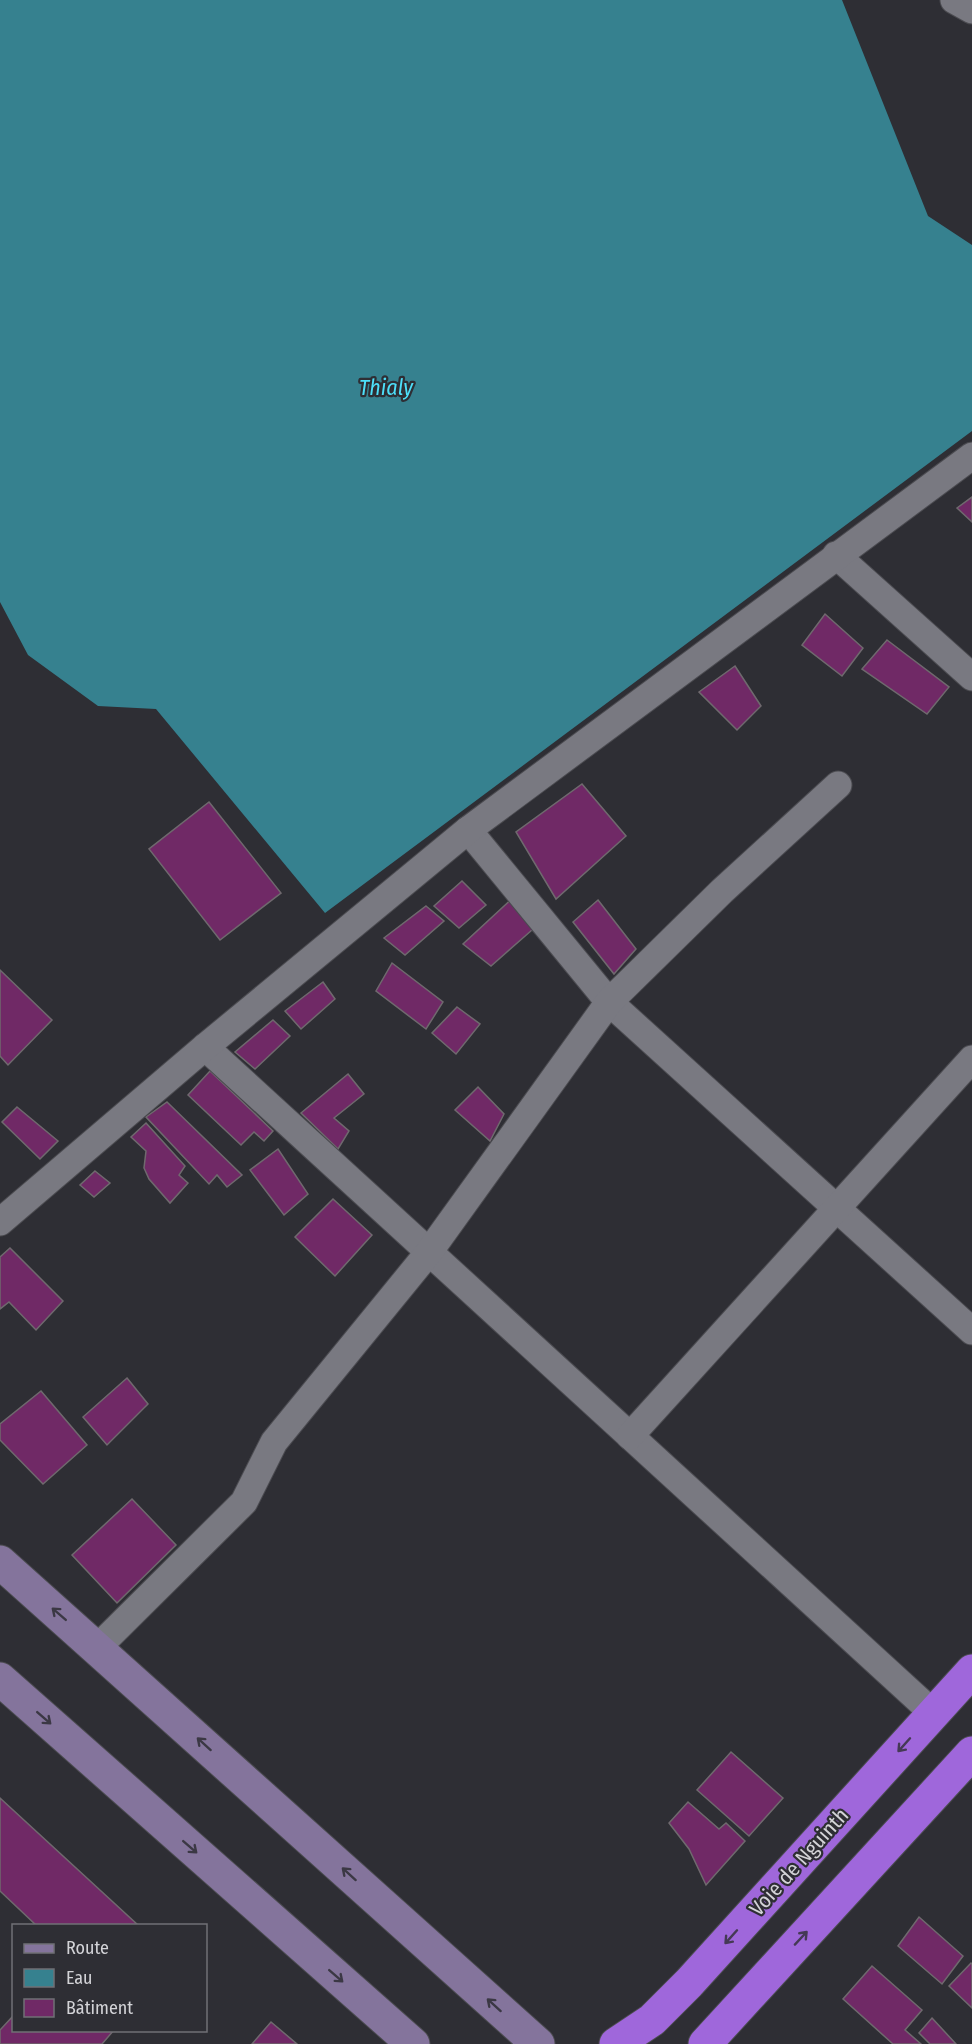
<svg xmlns="http://www.w3.org/2000/svg" width="972" height="2044" font-family="'Fira Sans Condensed',sans-serif">
<rect width="100%" height="100%" fill="#2e2e34"/>
<!-- water -->
<polygon fill="#36818f" points="0,0 842,0 928,216 972,245 972,431 325,913 156,709 98,706 28,655 0,602"/>
<!-- building -->
<g fill="#702966" stroke="#6f696e" stroke-width="1.5">
<polygon points="972,497 972,522 957,508"/>
<polygon points="825,614 863,648 842,676 802,645"/>
<polygon points="887,640 949,687 927,714 862,669"/>
<polygon points="735,666 761,706 737,730 699,692"/>
<polygon points="582,784 626,836 556,899 516,832"/>
<polygon points="209,802 281,893 220,940 149,849"/>
<polygon points="462,881 486,905 459,928 434,906"/>
<polygon points="518,893 540,923 491,966 463,944"/>
<polygon points="598,900 636,949 614,974 573,922"/>
<polygon points="426,906 444,921 405,955 384,938"/>
<polygon points="392,963 443,1002 426,1029 376,991"/>
<polygon points="0,970 52,1020 8,1065 0,1056"/>
<polygon points="323,982 335,999 301,1029 285,1011"/>
<polygon points="457,1007 480,1024 456,1054 432,1033"/>
<polygon points="273,1020 290,1036 255,1069 235,1052"/>
<polygon points="210,1071 273,1131 264,1141 254,1132 241,1145 188,1095"/>
<polygon points="348,1074 364,1094 334,1118 349,1131 338,1149 301,1113"/>
<polygon points="478,1087 504,1114 490,1141 455,1110"/>
<polygon points="167,1102 242,1175 227,1187 217,1175 209,1184 146,1117"/>
<polygon points="17,1107 58,1141 40,1159 2,1122"/>
<polygon points="146,1123 185,1166 179,1175 188,1183 170,1203 149,1179 144,1168 146,1151 131,1137"/>
<polygon points="278,1149 308,1194 284,1215 250,1170"/>
<polygon points="95,1171 110,1183 94,1197 80,1185"/>
<polygon points="333,1199 372,1235 335,1276 295,1237"/>
<polygon points="10,1248 63,1301 36,1330 9,1302 0,1309 0,1257"/>
<polygon points="127,1378 148,1404 107,1445 83,1417"/>
<polygon points="41,1391 87,1445 43,1484 0,1440 0,1424"/>
<polygon points="132,1499 176,1545 117,1603 72,1555"/>
<polygon points="731,1752 783,1798 749,1836 697,1790"/>
<polygon points="0,1798 139,1926 37,1926 0,1891"/>
<polygon points="688,1802 719,1829 726,1823 745,1841 706,1885 689,1849 669,1823"/>
<polygon points="919,1917 963,1956 942,1984 898,1946"/>
<polygon points="971,1963 972,1964 972,2008 949,1986"/>
<polygon points="872,1966 922,2010 905,2030 921,2044 893,2044 843,1999"/>
<polygon points="14,2015 14,2030 114,2030 102,2044 0,2044 0,2030"/>
<polygon points="932,2018 956,2044 930,2044 919,2033"/>
<polygon points="271,2022 297,2044 252,2044"/>
</g>
<g fill="none" stroke-linecap="round" stroke-linejoin="round">
<!-- street casing -->
<g stroke="#4b4b50" stroke-width="29">
<g id="street">
<polyline points="954,0 972,10"/>
<polyline points="836,555 972,677"/>
<polyline points="468,830 609,1002 972,1331"/>
<polyline points="205,1047 933,1713"/>
<polyline points="0,1222 205,1047 468,830 972,456"/>
<polyline points="630,1436 972,1059"/>
<polyline points="97,1648 244,1502 274,1442 429,1252 609,1002 722,891 838,785"/>
</g>
</g>
<!-- secondary casing -->
<g stroke="#4b4b50" stroke-width="35">
<g id="secondary">
<polyline points="0,1562 538,2044"/>
<polyline points="0,1679 413,2044"/>
</g>
</g>
<!-- highway casing -->
<g stroke="#4b4b50" stroke-width="35">
<g id="highway">
<polyline points="616,2044 652,2020 689,1983 972,1671"/>
<polyline points="705,2044 972,1753"/>
</g>
</g>
<!-- street -->
<use href="#street" stroke="#797981" stroke-width="27"/>
<!-- secondary -->
<use href="#secondary" stroke="#84749c" stroke-width="33"/>
<!-- highway -->
<use href="#highway" stroke="#9f67db" stroke-width="33"/>
</g>
<!-- one-way arrows -->
<defs><path id="oneway-shaft" d="M-6 0H5M1.5-3L5.5 0L1.5 3" fill="none" stroke-width="1.6" stroke-linecap="round" stroke-linejoin="round" transform="scale(1.5)"/></defs>
<g stroke="#3b3844">
<use href="#oneway-shaft" transform="translate(59 1614) rotate(-139)"/>
<use href="#oneway-shaft" transform="translate(44 1718) rotate(41)"/>
<use href="#oneway-shaft" transform="translate(204 1744) rotate(-138)"/>
<use href="#oneway-shaft" transform="translate(190 1847) rotate(41)"/>
<use href="#oneway-shaft" transform="translate(349 1874) rotate(-138)"/>
<use href="#oneway-shaft" transform="translate(336 1976) rotate(41)"/>
<use href="#oneway-shaft" transform="translate(494 2005) rotate(-138)"/>
</g>
<g stroke="#453955">
<use href="#oneway-shaft" transform="translate(904 1745) rotate(132)"/>
<use href="#oneway-shaft" transform="translate(731 1937) rotate(132)"/>
<use href="#oneway-shaft" transform="translate(801 1938) rotate(-47)"/>
</g>
<g text-anchor="middle" dominant-baseline="central" stroke-width="4.5" stroke-linejoin="round" paint-order="stroke">
<!-- street labels -->
<g font-size="21" fill="#d3d3d7" stroke="#2e2e34">
<text transform="translate(799 1862) rotate(-48)">Voie de Nguinth</text>
</g>
<!-- water labels -->
<g font-size="22" font-style="italic" fill="#4ddff9" stroke="#2e2e34">
<text x="386" y="387">Thialy</text>
</g>
</g>
<!-- legend -->
<rect x="12" y="1924" width="195" height="108" fill="#2e2e34" stroke="#707075" stroke-width="1.5"/>
<rect x="24" y="1944" width="30" height="9" fill="#84749c" stroke="#707075" stroke-width="1.5"/>
<text x="66" y="1954" font-size="18" fill="#d3d3d7">Route</text>
<rect x="24" y="1969" width="30" height="18" fill="#36818f" stroke="#707075" stroke-width="1.5"/>
<text x="66" y="1984" font-size="18" fill="#d3d3d7">Eau</text>
<rect x="24" y="1999" width="30" height="18" fill="#702966" stroke="#707075" stroke-width="1.5"/>
<text x="66" y="2014" font-size="18" fill="#d3d3d7">Bâtiment</text>
</svg>
